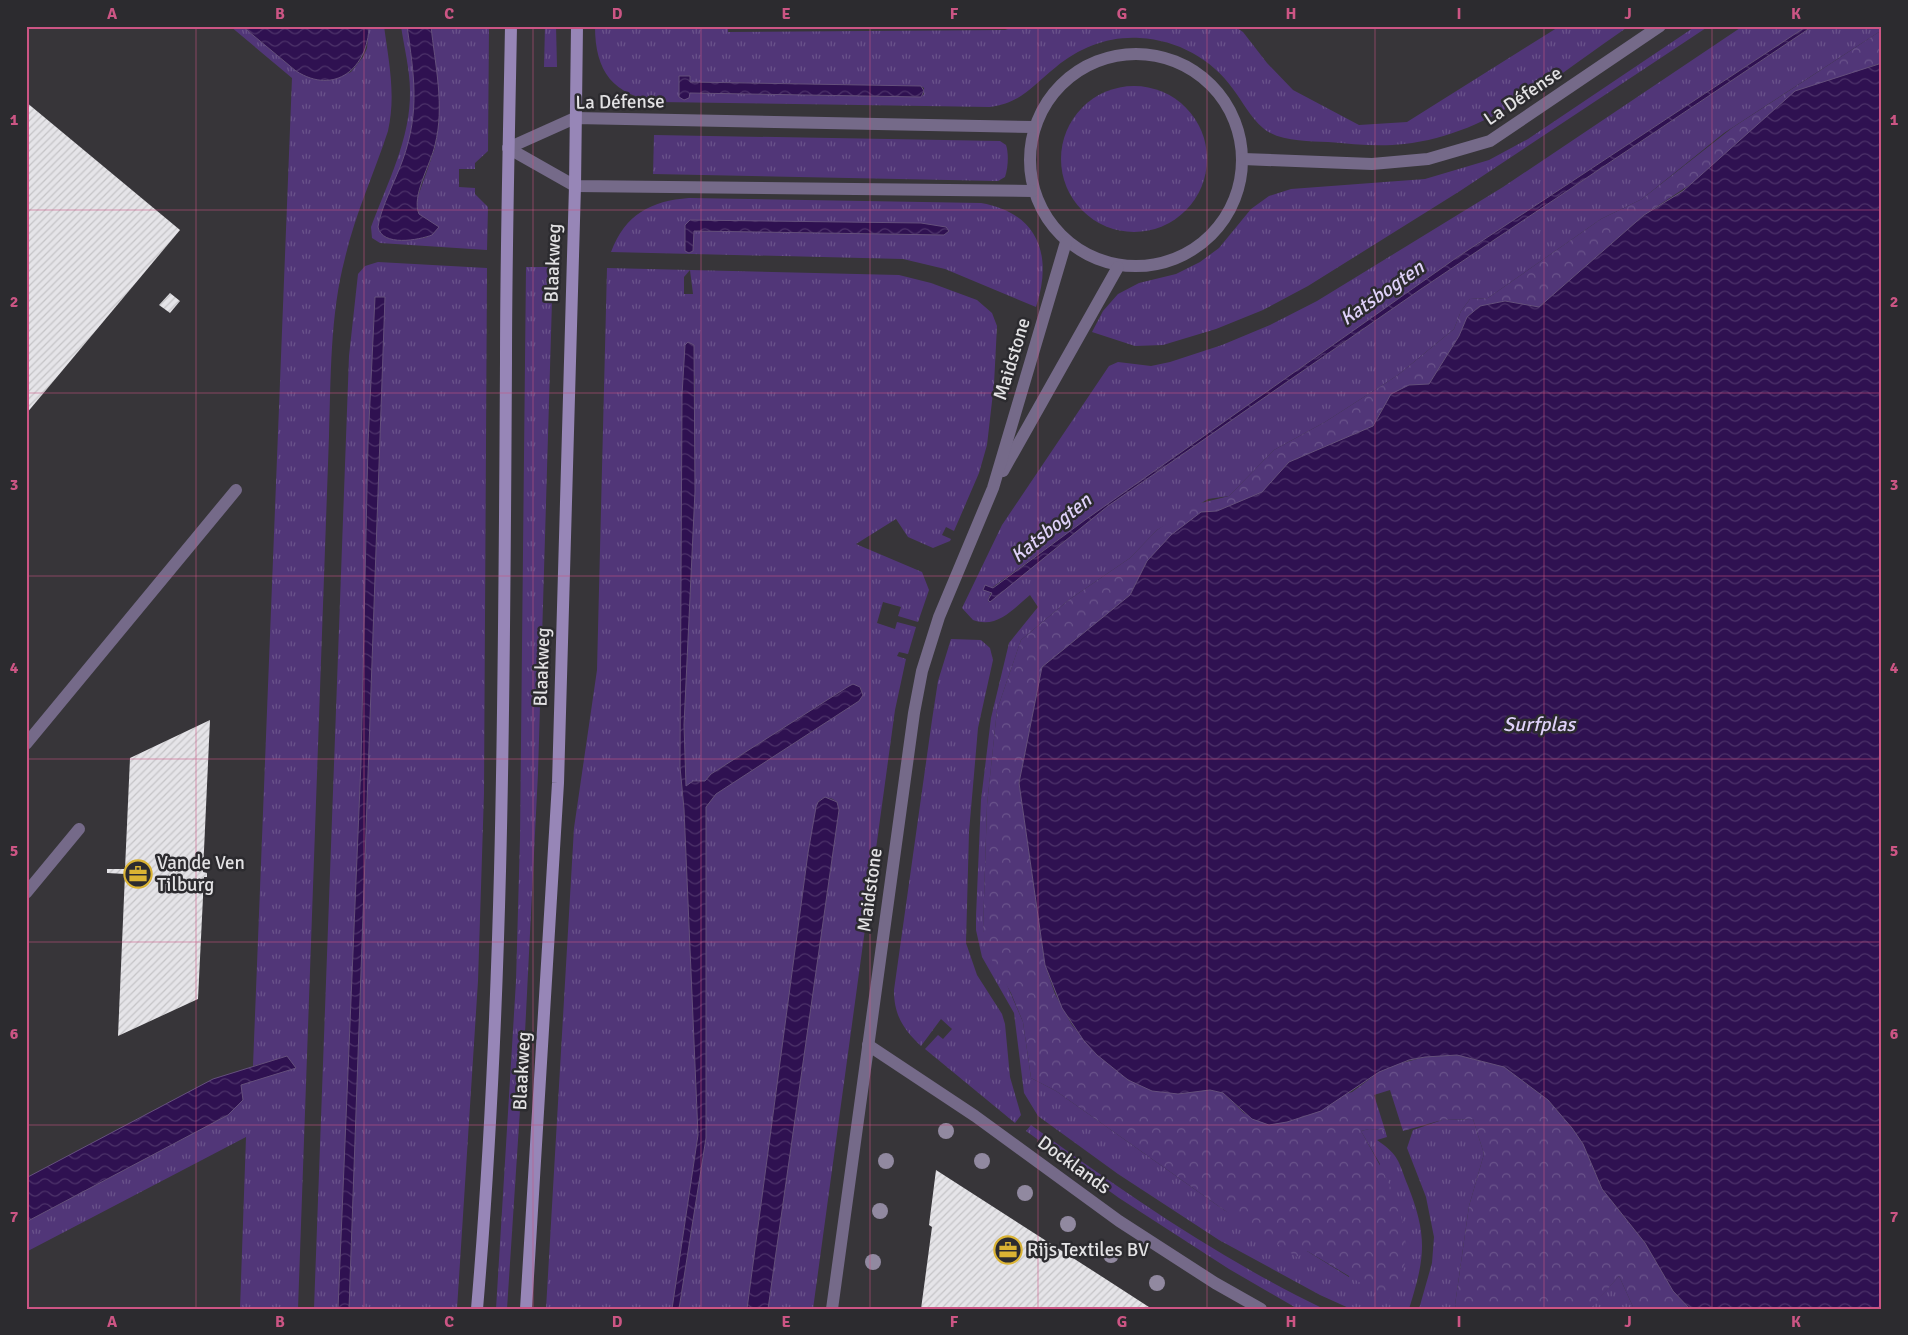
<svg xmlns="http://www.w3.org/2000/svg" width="1908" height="1335" font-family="Signika,sans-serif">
<defs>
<pattern id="grass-tufts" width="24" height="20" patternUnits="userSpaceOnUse" patternTransform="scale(1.25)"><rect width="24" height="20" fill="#513678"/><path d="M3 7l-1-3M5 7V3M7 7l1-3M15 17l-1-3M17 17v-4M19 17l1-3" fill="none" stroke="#6a538b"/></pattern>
<pattern id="forest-crowns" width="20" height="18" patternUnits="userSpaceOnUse" patternTransform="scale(1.25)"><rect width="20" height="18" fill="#513678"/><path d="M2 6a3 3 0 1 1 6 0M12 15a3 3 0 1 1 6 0" fill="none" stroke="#6a538b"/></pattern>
<pattern id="water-waves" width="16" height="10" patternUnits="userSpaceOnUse" patternTransform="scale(1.25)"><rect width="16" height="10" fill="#2f1151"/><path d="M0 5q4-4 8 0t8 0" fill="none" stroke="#4d336a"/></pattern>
<pattern id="building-hatch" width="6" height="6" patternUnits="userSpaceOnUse" patternTransform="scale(1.25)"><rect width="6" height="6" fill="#e5e4e8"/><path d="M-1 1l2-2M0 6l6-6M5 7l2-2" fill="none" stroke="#c5c4c7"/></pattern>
</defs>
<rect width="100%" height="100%" fill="#373539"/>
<!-- grass -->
<g fill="url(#grass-tufts)" fill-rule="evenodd">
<path d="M230,26h12l54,45 37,8 18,-7 12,-15 4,-9 2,-22h15c5,37 12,69 4,105 -14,43 -33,83 -43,127 -15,57 -14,119 -16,178l-31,873h-58l6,-172 -220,115v-30l202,-107 13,-30 11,-4 35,-24 -34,9 39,-988z"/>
<path d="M401,26h6c3,22 8,43 9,65 1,46 -21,90 -37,132l6,14 5,2 35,-1 10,-6 -16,-18 -3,-12 19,-54 4,-27 -8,-95h58l-1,125 -13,12v6h-16v18l16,1v6l13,13 -1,43 -107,-7 -8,-5 -1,-11c16,-43 40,-89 39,-136 0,-21 -6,-44 -9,-65z"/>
<polygon points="545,26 556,26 557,67 544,67"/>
<path d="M595,26h133v6l277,-2 12,-4h217l9,6 24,31 26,27 66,35 48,-3 153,-96h69c-69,47 -139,109 -225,118 -26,3 -51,0 -76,-2 -20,-1 -49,0 -65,-14 -13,-11 -20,-26 -30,-39 -21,-30 -56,-49 -93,-51 -31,-2 -60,9 -84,29 -23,18 -34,36 -66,40l-331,-5c-46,-7 -64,-30 -64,-76zM690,76v6l231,4 3,2v6l-3,3 -232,-4z"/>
<polygon points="1696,26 1709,26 1460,191 1308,286 1263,310 1216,329 1163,345 1135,346 1092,332 1103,311 1118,294 1139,283 1176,274 1200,262 1219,248 1251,209 1269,196 1291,189 1425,179 1489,160 1528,139"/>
<path d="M1743,26h64l-351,232 -371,262 -92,67 -5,13 1,2 119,-96 313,-217 392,-263h69v4l-158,103 -82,66 -41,20 -113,79 -18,1 -9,12 -7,18 -56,46 -73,47 -51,28 -45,46 -21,3 -51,31 -27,28 -60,41 -49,41 -24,70 -10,95 -4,125 40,92 8,56 25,13 168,119 83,41 42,26 31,-113 -19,-33 8,-2 16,1 2,7 -10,3c23,16 21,21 31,46 20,51 17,72 1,123h-58l-31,-14 -101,-55 -101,-66 -80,-58 -14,-23 -10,-80 -32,-56 -6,-27v-14l5,-116 10,-82 18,-75 29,-36 -8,-12c-17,14 -33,34 -57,25l-11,-12 40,-83 107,-159 9,-4 33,4 19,-4 52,-17 48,-20 47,-24 186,-114z"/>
<circle cx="1134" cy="159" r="73"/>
<path d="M654,135l346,6 6,4c3,9 2,23 -1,32l-7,4 -345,-7z"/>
<path d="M689,198l292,5c58,10 72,53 55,104l-91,-38 -42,-10 -292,-7c14,-38 40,-51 78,-54zM690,220l259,11 -5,4 -250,-4 -1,20 -4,2z"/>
<polygon points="378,262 487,268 484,793 478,981 457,1309 349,1309 380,441 375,297 368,443 361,762 338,1309 314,1309 349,356 358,274 365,266"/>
<polygon points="526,267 553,267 538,773 525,1033 507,1309 496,1309 516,981 520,838"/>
<path d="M607,268l292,7 32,8 46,17 15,13 5,13 -3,58 -7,61 -8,28 -25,58 -8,-4 -4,8 9,4 -1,2 -17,7 -25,-11 -12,-18 -40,25 66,28 7,18 -11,32 -20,-6 3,-9 -18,-5 -6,21 18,6 2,-7 19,5 -8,27 -9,-2 -2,4 9,3 -11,51 -82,599h-45l71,-499 -2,-8c-6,-5 -14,-6 -19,0l-10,51 -61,456h-68l27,-171v-331l10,-13 143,-93 3,-10 -2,-4 -11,-1 -138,88 -6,7 -8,1 -11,6 -2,-63 11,-234v-116l-13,20 -2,372 4,42 14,326 -26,174h-126l28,-481 23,-158zM690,270l3,24h-9v-17z"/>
<path d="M951,639l30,1 9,8 3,12 -15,68 -9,104 -3,111 11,32 25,39 3,10 5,53 11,38 -6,8 -90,-74 13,-14 5,4 9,-10 -11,-10 -20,27c-18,-17 -27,-31 -27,-56l38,-270 6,-39z"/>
<polygon points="1473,1119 1484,1154 1469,1206 1455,1305 1457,1309 1419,1309 1432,1263 1434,1237 1426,1197 1407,1148 1413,1130 1442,1120"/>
<path d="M1031,1125c94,68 189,134 293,184h-26l-69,-40 -110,-71 -93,-67z"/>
<polygon points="1619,1276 1634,1309 1590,1309 1591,1307"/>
</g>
<!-- forest -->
<path fill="url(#forest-crowns)" d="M1882,30v33l-14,4 -224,148 -105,92 -34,-6 -25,5 -13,11 -8,19 -30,48 -20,1 -27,24 -9,17 -84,36 -26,30 -46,19 -16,1 -54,49 -17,34 -88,72 -23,116 26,182 10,29 17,31 25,30 81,39 32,-4 13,3 21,20 16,9 92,-30 27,-20 15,-7 31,-8 32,-2 47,12 44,33 24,28 11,16 19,45 43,54 28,48 17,18h-56l-15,-33 -29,33h-133l-2,-4 14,-99 15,-52 -11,-35 -31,1 -39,11 -13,-41 -16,5 11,35 -16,-1 -8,2c28,50 68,115 28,169l-82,-49 -10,6 -73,-47 -168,-119 -25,-13 -8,-56 -12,-29 -22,-38 -6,-25 4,-125 10,-95 24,-70 49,-41 60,-41 27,-28 36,-25 36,-9 45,-46 51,-28 73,-47 56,-46 7,-18 9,-12 18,-1 113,-79 41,-20 90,-71z"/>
<!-- water -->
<g fill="url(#water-waves)" stroke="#65507d">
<path d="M242,26h127c-1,42 -34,70 -73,45z"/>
<path d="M407,26h24c4,39 14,80 4,119 -4,19 -24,51 -16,69l20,13 -7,8c-13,5 -50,12 -54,-8 2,-18 19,-50 25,-68 17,-48 11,-84 4,-133z"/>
<polygon points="1807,26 1813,26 1421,289 1108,506 990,602 988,600 992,593 983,590 985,585 993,588 1085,520 1456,258"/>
<polygon points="1882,63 1882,1309 1690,1309 1673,1291 1645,1243 1602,1189 1583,1144 1572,1128 1548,1100 1504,1067 1457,1055 1425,1057 1409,1060 1379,1072 1321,1111 1287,1122 1269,1125 1252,1119 1223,1093 1210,1090 1178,1094 1152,1091 1128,1080 1097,1055 1084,1041 1062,1008 1045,965 1019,783 1042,667 1130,595 1147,561 1171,535 1201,512 1217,511 1262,492 1289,462 1373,426 1391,394 1409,385 1429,384 1459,336 1467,317 1480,306 1505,301 1539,307 1644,215 1683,191 1795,91"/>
<polygon points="679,76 690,76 690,82 921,86 924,91 921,97 690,93 689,98 684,100 679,97"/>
<polygon points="690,220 921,223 946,227 949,231 944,235 694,231 693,251 689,253 685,251 685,225"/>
<polygon points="375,297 385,297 349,1309 338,1309 361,762 368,443"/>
<polygon points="688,342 694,345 695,491 684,725 686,786 693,781 705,781 711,774 849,686 853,684 860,687 863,695 859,701 716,794 706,807 706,1138 679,1309 672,1309 698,1135 684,809 680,767 682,395 685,345"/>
<polygon points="825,797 837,802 839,810 768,1309 747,1309 808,853 816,807 818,802"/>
<polygon points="287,1056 296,1068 241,1085 243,1100 228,1115 26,1222 26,1178 213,1079"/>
</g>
<!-- building -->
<g fill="url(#building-hatch)">
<polygon points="26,102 180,230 26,414"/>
<polygon points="170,293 180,301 170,313 159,305"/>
<polygon points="210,720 203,872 207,873 207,877 204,877 198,999 118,1036 125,874 107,873 107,869 125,869 130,758"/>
<polygon points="936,1170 1101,1276 1152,1309 921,1309 932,1227 929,1225"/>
</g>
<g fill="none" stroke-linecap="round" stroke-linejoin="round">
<!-- service -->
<g stroke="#756a89" stroke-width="12">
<polyline points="26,744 236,490"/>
<polyline points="26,893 79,829"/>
</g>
<!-- minor -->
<g stroke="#756a89" stroke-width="12">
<circle cx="1136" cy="160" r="106"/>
<polyline points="508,148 575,186 1033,191"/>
<polyline points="508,148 575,118 1034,127"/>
<polyline points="1243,159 1372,164 1428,159 1490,141 1660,26"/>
<polyline points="1003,471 1118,267"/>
<polyline points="868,1045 975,1116 1119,1221 1215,1283 1261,1309"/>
<polyline points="832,1309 914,713 922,671 939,617 993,488 1066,242"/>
</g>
<!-- secondary -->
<g stroke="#9786b7" stroke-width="12">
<path d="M477,1309c27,-315 27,-632 29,-947 0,-112 3,-224 5,-336"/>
<polyline points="526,1309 558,783 575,186 577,26"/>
</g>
</g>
<!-- trees -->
<g fill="#9189a0">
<circle cx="946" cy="1131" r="8"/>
<circle cx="886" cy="1161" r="8"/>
<circle cx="982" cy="1161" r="8"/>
<circle cx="1025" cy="1193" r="8"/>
<circle cx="880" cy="1211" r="8"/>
<circle cx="1068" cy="1224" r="8"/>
<circle cx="1111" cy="1255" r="8"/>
<circle cx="873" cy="1262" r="8"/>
<circle cx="1157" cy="1283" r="8"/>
</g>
<!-- grid -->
<path fill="none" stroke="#cc5584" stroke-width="1" stroke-opacity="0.55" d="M196,26v1283M364,26v1283M533,26v1283M701,26v1283M870,26v1283M1038,26v1283M1207,26v1283M1375,26v1283M1544,26v1283M1712,26v1283M26,210h1856M26,393h1856M26,576h1856M26,759h1856M26,942h1856M26,1125h1856"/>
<!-- icons -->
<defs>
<g id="office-ring" transform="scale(1.4375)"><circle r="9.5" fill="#2c2b2f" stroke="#dab333" stroke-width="1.5"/><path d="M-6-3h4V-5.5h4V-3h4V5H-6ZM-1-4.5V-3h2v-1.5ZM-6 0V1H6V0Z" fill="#dab333"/></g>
</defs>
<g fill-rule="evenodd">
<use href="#office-ring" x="138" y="874"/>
<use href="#office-ring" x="1008" y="1250"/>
</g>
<g text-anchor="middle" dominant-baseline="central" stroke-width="5" stroke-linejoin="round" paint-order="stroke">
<!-- street labels -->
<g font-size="19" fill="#e3e2e4" stroke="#2c2b2f">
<text transform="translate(1523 96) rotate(-34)">La Défense</text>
<text transform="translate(620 102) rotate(-1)">La Défense</text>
<text transform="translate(553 263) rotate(-88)">Blaakweg</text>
<text transform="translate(1012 359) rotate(-73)">Maidstone</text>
<text transform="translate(542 667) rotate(-88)">Blaakweg</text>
<text transform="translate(870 890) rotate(-82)">Maidstone</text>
<text transform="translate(522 1071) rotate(-87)">Blaakweg</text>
<text transform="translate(1074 1165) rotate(36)">Docklands</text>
</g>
<!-- poi labels -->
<g font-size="19" fill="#e3e2e4" stroke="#2c2b2f" text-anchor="start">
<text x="157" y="863">Van de Ven<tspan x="157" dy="22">Tilburg</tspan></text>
<text x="1027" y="1250">Rijs Textiles BV</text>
</g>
<!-- water labels -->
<g font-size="20" font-style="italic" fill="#dfd1f9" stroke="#2c2b2f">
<text transform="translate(1382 293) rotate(-35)">Katsbogten</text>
<text transform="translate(1051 528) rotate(-39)">Katsbogten</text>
<text x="1539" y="724">Surfplas</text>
</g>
</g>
<!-- border -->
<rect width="1908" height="1335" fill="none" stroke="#2c2b2f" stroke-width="55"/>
<rect x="28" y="28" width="1852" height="1280" fill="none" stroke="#cc5584" stroke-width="2"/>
<g font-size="16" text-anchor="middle" font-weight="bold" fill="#cc5584">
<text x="112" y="19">A</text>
<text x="280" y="19">B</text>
<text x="449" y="19">C</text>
<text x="617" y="19">D</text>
<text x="786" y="19">E</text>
<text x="954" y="19">F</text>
<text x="1122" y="19">G</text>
<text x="1291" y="19">H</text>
<text x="1459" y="19">I</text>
<text x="1628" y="19">J</text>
<text x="1796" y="19">K</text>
<text x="14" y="125">1</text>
<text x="1894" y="125">1</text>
<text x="14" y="307">2</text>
<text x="1894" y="307">2</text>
<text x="14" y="490">3</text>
<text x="1894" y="490">3</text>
<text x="14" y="673">4</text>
<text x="1894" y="673">4</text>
<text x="14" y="856">5</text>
<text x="1894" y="856">5</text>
<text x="14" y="1039">6</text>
<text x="1894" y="1039">6</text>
<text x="14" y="1222">7</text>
<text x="1894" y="1222">7</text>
<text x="112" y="1327">A</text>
<text x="280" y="1327">B</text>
<text x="449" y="1327">C</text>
<text x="617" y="1327">D</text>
<text x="786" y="1327">E</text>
<text x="954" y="1327">F</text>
<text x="1122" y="1327">G</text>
<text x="1291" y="1327">H</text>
<text x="1459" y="1327">I</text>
<text x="1628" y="1327">J</text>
<text x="1796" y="1327">K</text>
</g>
</svg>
